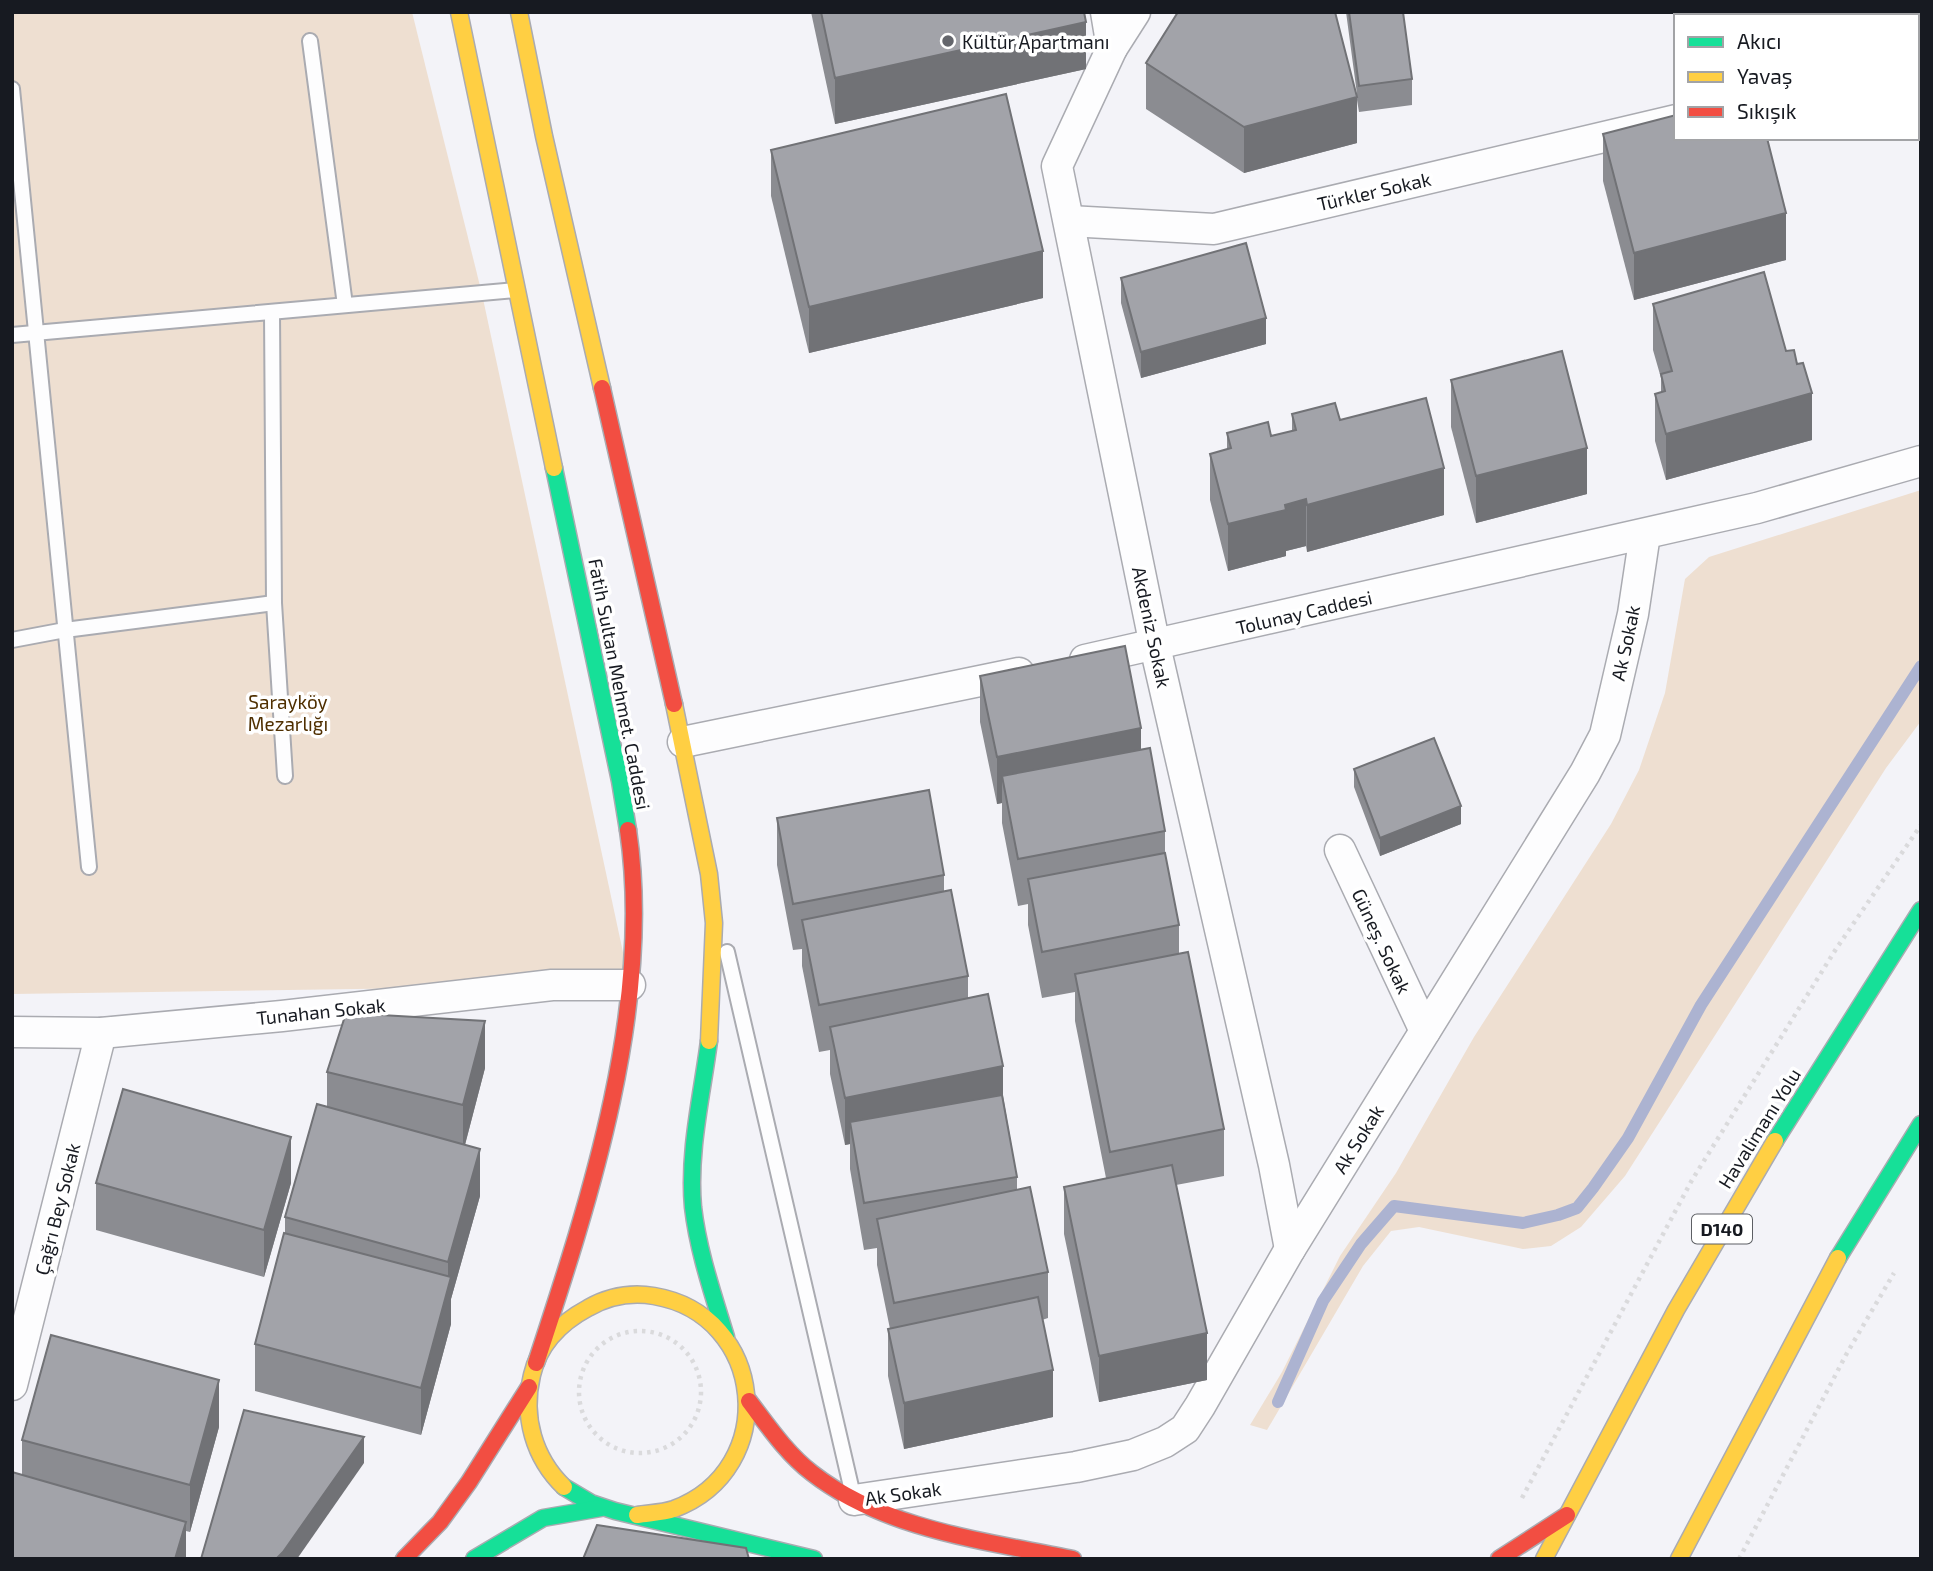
<svg xmlns="http://www.w3.org/2000/svg" width="1933" height="1571" font-family="'Exo 2',sans-serif">
<rect width="100%" height="100%" fill="#f3f3f8"/>
<!-- green -->
<g fill="#eedfd1">
<polygon points="12,12 412,12 482,294 630,985 12,994"/>
<polygon points="1921,490 1921,721 1886,768 1625,1176 1581,1227 1551,1246 1523,1249 1419,1227 1391,1231 1363,1266 1267,1430 1250,1425 1282,1372 1340,1256 1396,1173 1474,1037 1611,824 1639,770 1665,693 1685,579 1709,557"/>
</g>
<g fill="none" stroke-linecap="round" stroke-linejoin="round">
<!-- stream -->
<polyline stroke="#acb3d1" stroke-width="12" points="1278,1402 1323,1301 1361,1244 1394,1206 1523,1223 1558,1215 1577,1208 1593,1188 1628,1138 1701,1005 1921,666"/>
<!-- lane casing -->
<g stroke="#aaabb1" stroke-width="18">
<g id="lane">
<polyline points="310,41 345,305"/>
<polyline points="12,89 89,867"/>
<polyline points="272,313 274,603 285,776"/>
<polyline points="12,335 516,290"/>
<polyline points="12,640 65,630 274,603"/>
<polyline points="727,952 852,1491"/>
</g>
</g>
<!-- street casing -->
<g stroke="#aaabb1" stroke-width="33">
<g id="street">
<polyline points="1106,12 1112,48 1057,166 1155,646 1274,1165 1290,1249"/>
<polyline points="1112,48 1135,12"/>
<polyline points="1917,63 1921,62"/>
<polyline points="1069,221 1214,229 1676,120"/>
<polyline points="1085,660 1757,508 1921,461"/>
<polyline points="683,742 1019,673"/>
<polyline points="1340,850 1425,1031"/>
<polyline points="12,1032 101,1033 282,1016 552,985 630,985"/>
<polyline points="12,1385 101,1033"/>
<polyline points="854,1500 1076,1467 1133,1455 1165,1442 1185,1429 1200,1406 1290,1249 1585,773 1605,735 1633,614 1645,534"/>
</g>
</g>
<!-- fast casing -->
<g stroke="#aaabb1" stroke-width="19">
<g id="fast">
<polyline points="554,468 620,781 628,830"/>
<path d="M709,1041c-7,54 -21,111 -16,166 5,44 20,87 33,130"/>
<polyline points="1775,1141 1921,910"/>
<polyline points="1838,1258 1921,1124"/>
<polyline points="564,1487 591,1503 615,1511 814,1559"/>
<polyline points="474,1559 543,1518 601,1508"/>
</g>
</g>
<!-- slow casing -->
<g stroke="#aaabb1" stroke-width="19">
<g id="slow">
<polyline points="459,12 554,468"/>
<polyline points="519,12 544,136 602,388"/>
<polyline points="674,704 709,874 714,923 709,1041"/>
<path d="M564,1487c-30,-29 -42,-70 -32,-112 7,-30 28,-52 56,-67 21,-12 42,-16 66,-12 112,19 127,173 20,213 -12,4 -25,4 -37,6"/>
<polyline points="1544,1559 1676,1310 1775,1141"/>
<polyline points="1679,1559 1838,1258"/>
</g>
</g>
<!-- jam casing -->
<g stroke="#aaabb1" stroke-width="19">
<g id="jam">
<polyline points="602,388 674,704"/>
<path d="M536,1363c54,-164 118,-359 92,-533"/>
<path d="M749,1401c19,25 38,53 63,72 73,57 174,68 261,86"/>
<polyline points="404,1559 440,1522 469,1482 529,1387"/>
<polyline points="1499,1559 1567,1515"/>
</g>
</g>
<!-- path -->
<g stroke="#dadadc" stroke-width="4.5" stroke-dasharray="3.5 5" stroke-linecap="butt">
<circle cx="640" cy="1392" r="61"/>
<polyline points="1522,1498 1692,1180 1836,949 1921,825"/>
<polyline points="1739,1559 1847,1353 1894,1273"/>
</g>
<!-- lane -->
<use href="#lane" stroke="#fdfdfe" stroke-width="14"/>
<!-- street -->
<use href="#street" stroke="#fdfdfe" stroke-width="30"/>
<!-- fast -->
<use href="#fast" stroke="#16e098" stroke-width="16"/>
<!-- slow -->
<use href="#slow" stroke="#ffcf43" stroke-width="16"/>
<!-- jam -->
<use href="#jam" stroke="#f24e42" stroke-width="16"/>
</g>
<!-- wall -->
<g fill="#8b8c91">
<polygon points="811,12 1084,12 1086,69 835,124"/>
<polygon points="1346,12 1403,12 1412,79 1412,105 1359,112 1357,100 1357,143 1244,173 1146,109 1146,63 1357,94"/>
<polygon points="1603,134 1786,260 1634,300 1603,181"/>
<polygon points="771,150 1043,298 809,353 771,196"/>
<polygon points="1121,278 1266,344 1141,378 1121,303"/>
<polygon points="1653,304 1786,351 1812,440 1666,480 1655,441 1655,394 1661,392 1661,378 1653,350"/>
<polygon points="1451,380 1587,494 1476,523 1451,427"/>
<polygon points="1292,414 1340,420 1444,515 1307,552 1306,546 1286,551 1286,556 1228,571 1210,500 1210,454 1227,449 1227,433 1271,436 1292,431"/>
<polygon points="980,676 1141,749 1165,831 1165,857 1179,925 1179,954 1224,1129 1224,1176 1176,1185 1207,1380 1099,1402 1064,1234 1064,1187 1106,1178 1075,1021 1075,992 1042,998 1028,925 1028,904 1018,906 1002,823 1002,803 997,804 980,722"/>
<polygon points="1354,769 1461,824 1380,856 1354,787"/>
<polygon points="777,818 944,875 944,891 968,976 968,998 1003,1096 1017,1177 1017,1190 1048,1272 1048,1318 1042,1320 1053,1417 904,1449 888,1376 888,1329 890,1329 877,1265 877,1248 864,1250 850,1169 850,1144 845,1145 830,1074 830,1050 819,1052 802,966 802,949 793,950 777,865"/>
<polygon points="485,1068 465,1145 480,1196 451,1299 451,1324 421,1435 255,1391 255,1344 285,1234 285,1217 327,1107 327,1072"/>
<polygon points="96,1183 291,1183 264,1277 96,1230"/>
<polygon points="219,1427 190,1532 186,1531 186,1559 22,1475 22,1440"/>
</g>
<!-- shaded-wall -->
<g fill="#717276">
<polygon points="1086,22 1086,69 835,124 835,78"/>
<polygon points="1357,97 1357,143 1244,173 1244,127"/>
<polygon points="1786,213 1786,260 1634,300 1634,253"/>
<polygon points="1043,251 1043,298 809,353 809,307"/>
<polygon points="1266,318 1266,344 1141,378 1141,352"/>
<polygon points="1812,393 1812,440 1666,480 1666,434"/>
<polygon points="1587,448 1587,494 1476,523 1476,476"/>
<polygon points="1444,468 1444,515 1307,552 1307,505"/>
<polygon points="1306,499 1306,546 1286,551 1286,556 1228,571 1228,524 1285,505"/>
<polygon points="1141,728 1141,774 1002,776 1002,803 997,804 997,757"/>
<polygon points="1461,806 1461,824 1380,856 1380,838"/>
<polygon points="485,1021 485,1068 463,1152 463,1105"/>
<polygon points="1003,1066 1003,1112 850,1122 850,1144 845,1145 845,1098"/>
<polygon points="291,1137 291,1183 264,1277 264,1230"/>
<polygon points="480,1149 480,1196 451,1299 451,1324 421,1435 421,1388 448,1287 448,1262"/>
<polygon points="1207,1333 1207,1380 1099,1402 1099,1356"/>
<polygon points="1053,1370 1053,1417 904,1449 904,1403"/>
<polygon points="219,1380 219,1427 190,1532 190,1485"/>
<polygon points="364,1437 364,1463 297,1559 276,1559"/>
<polygon points="186,1522 186,1559 175,1559"/>
</g>
<!-- building -->
<g fill="#a2a3a9" stroke="#717276" stroke-width="2">
<polygon points="821,12 1084,12 1086,22 835,78"/>
<polygon points="1178,12 1335,12 1357,97 1244,127 1146,63"/>
<polygon points="1349,12 1403,12 1412,79 1359,86"/>
<polygon points="1006,94 1043,251 809,307 771,150"/>
<polygon points="1676,115 1676,138 1767,138 1786,213 1634,253 1603,134"/>
<polygon points="1246,243 1266,318 1141,352 1121,278"/>
<polygon points="1764,272 1786,351 1794,350 1797,364 1803,363 1812,393 1666,434 1655,394 1665,391 1661,374 1672,371 1653,304"/>
<polygon points="1562,351 1587,448 1476,476 1451,380"/>
<polygon points="1426,398 1444,468 1307,505 1306,499 1285,505 1286,510 1228,524 1210,454 1231,448 1227,433 1268,422 1271,436 1296,430 1292,414 1335,403 1340,420"/>
<polygon points="1125,646 1141,728 997,757 980,676"/>
<polygon points="1434,738 1461,806 1380,838 1354,769"/>
<polygon points="1150,748 1165,831 1018,859 1002,776"/>
<polygon points="929,790 944,875 793,904 777,818"/>
<polygon points="1165,853 1179,925 1042,952 1028,879"/>
<polygon points="951,890 968,976 819,1005 802,920"/>
<polygon points="1188,952 1224,1129 1110,1152 1075,974"/>
<polygon points="988,994 1003,1066 845,1098 830,1027"/>
<polygon points="346,1013 485,1021 463,1105 327,1072"/>
<polygon points="123,1089 291,1137 264,1230 96,1183"/>
<polygon points="1002,1095 1017,1177 864,1203 850,1122"/>
<polygon points="317,1104 480,1149 448,1262 285,1217"/>
<polygon points="1172,1165 1207,1333 1099,1356 1064,1187"/>
<polygon points="1030,1187 1048,1272 894,1303 877,1219"/>
<polygon points="284,1233 451,1277 421,1388 255,1344"/>
<polygon points="1038,1297 1053,1370 904,1403 888,1329"/>
<polygon points="51,1335 219,1380 190,1485 22,1440"/>
<polygon points="244,1410 364,1437 283,1552 276,1559 201,1559"/>
<polygon points="12,1472 186,1522 175,1559 12,1559"/>
<polygon points="597,1525 746,1548 749,1559 583,1559"/>
</g>
<!-- markers -->
<circle fill="#64666c" stroke="#fff" stroke-width="2.5" cx="948" cy="41" r="7"/>
<g text-anchor="middle" dominant-baseline="central" stroke-width="7" stroke-linejoin="round" paint-order="stroke">
<!-- shield labels -->
<rect fill="#fff" stroke="#5d5f64" stroke-width="2" x="1692" y="1214.5" width="60" height="29" rx="5"/>
<g font-size="18" font-weight="bold" fill="#171a21">
<text x="1722" y="1229">D140</text>
</g>
<!-- poi labels -->
<g font-size="19" fill="#171a21" stroke="#fff" text-anchor="start">
<text x="962" y="41">Kültür Apartmanı</text>
</g>
<!-- street labels -->
<g font-size="19" fill="#171a21" stroke="#fff">
<text transform="translate(1374 191) rotate(-13)">Türkler Sokak</text>
<text transform="translate(1304 612) rotate(-13)">Tolunay Caddesi</text>
<text transform="translate(1152 627) rotate(78)">Akdeniz Sokak</text>
<text transform="translate(1625 643) rotate(-78)">Ak Sokak</text>
<text transform="translate(620 684) rotate(79)">Fatih Sultan Mehmet. Caddesi</text>
<text transform="translate(1382 941) rotate(65)">Güneş. Sokak</text>
<text transform="translate(321 1011) rotate(-6)">Tunahan Sokak</text>
<text transform="translate(1759 1128) rotate(-58)">Havalimanı Yolu</text>
<text transform="translate(1358 1139) rotate(-58)">Ak Sokak</text>
<text transform="translate(57 1209) rotate(-76)">Çağrı Bey Sokak</text>
<text transform="translate(903 1493) rotate(-8)">Ak Sokak</text>
</g>
<!-- park labels -->
<g font-size="19" fill="#4f2f00" stroke="#fff">
<text x="288" y="701">Sarayköy<tspan x="288" dy="22">Mezarlığı</tspan></text>
</g>
</g>
<!-- border -->
<rect width="1933" height="1571" fill="none" stroke="#171a21" stroke-width="28"/>
<!-- legend -->
<rect x="1674" y="14" width="245" height="126" fill="#ffffff" stroke="#a2a3a6" stroke-width="2"/>
<rect x="1688" y="37" width="35" height="10" fill="#16e098" stroke="#a2a3a6" stroke-width="2"/>
<text x="1737" y="49" font-size="21" fill="#171a21">Akıcı</text>
<rect x="1688" y="72" width="35" height="10" fill="#ffcf43" stroke="#a2a3a6" stroke-width="2"/>
<text x="1737" y="84" font-size="21" fill="#171a21">Yavaş</text>
<rect x="1688" y="107" width="35" height="10" fill="#f24e42" stroke="#a2a3a6" stroke-width="2"/>
<text x="1737" y="119" font-size="21" fill="#171a21">Sıkışık</text>
</svg>
